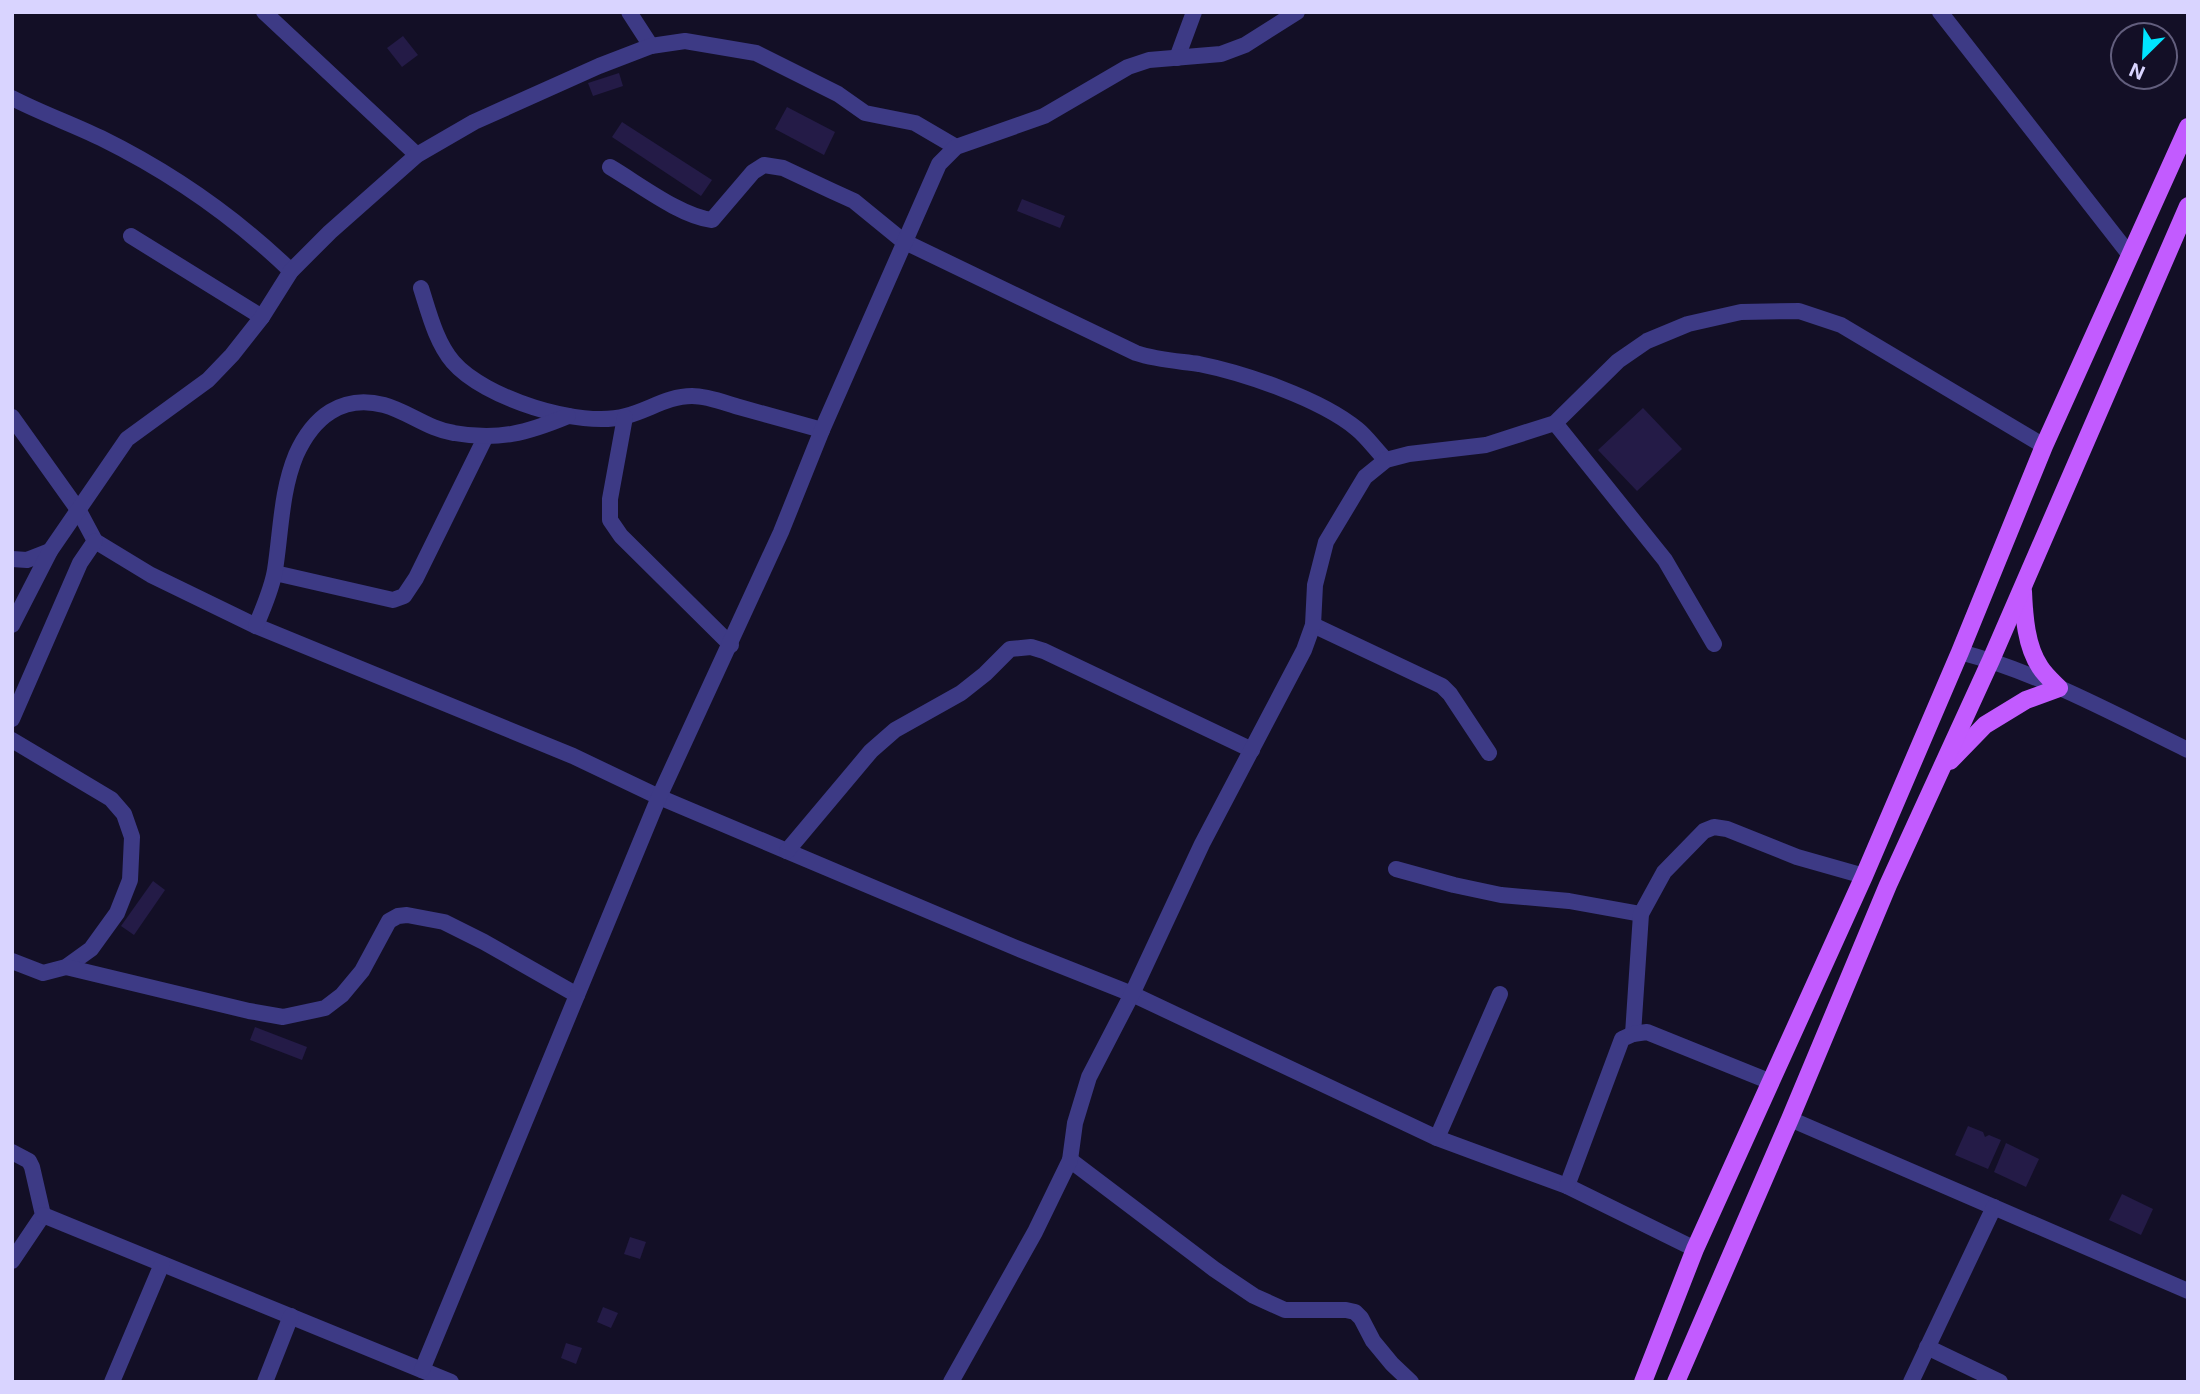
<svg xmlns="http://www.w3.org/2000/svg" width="2200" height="1394" font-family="Inter,sans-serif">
<rect width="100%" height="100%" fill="#130f26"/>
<!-- building -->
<g fill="#241b47">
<polygon points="403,36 418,55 402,67 387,48"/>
<polygon points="619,73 623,86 593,96 588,83"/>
<polygon points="787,107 835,132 824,155 775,129"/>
<polygon points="622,122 712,180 701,196 612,137"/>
<polygon points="1022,199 1065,216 1060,228 1017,211"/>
<polygon points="1643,408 1682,449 1637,491 1598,450"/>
<polygon points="153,881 165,890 134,935 121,926"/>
<polygon points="255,1027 307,1047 302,1060 250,1040"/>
<polygon points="1968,1126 1983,1132 1985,1137 1989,1135 2001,1140 1988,1169 1955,1155"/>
<polygon points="2006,1143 2039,1159 2026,1187 1994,1172"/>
<polygon points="2122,1194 2153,1209 2141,1235 2109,1220"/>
<polygon points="630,1237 646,1242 640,1259 624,1254"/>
<polygon points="603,1307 618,1313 611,1328 597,1322"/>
<polygon points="566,1343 582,1348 576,1364 561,1358"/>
</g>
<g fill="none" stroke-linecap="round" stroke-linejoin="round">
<!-- minor -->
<g stroke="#3d3a85" stroke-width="16">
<polyline points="264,12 417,155"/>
<polyline points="629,12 651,46"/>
<polyline points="1940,12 2129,254"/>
<polyline points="1177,58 1194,12"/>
<path d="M12,98c29,15 60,26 89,40 69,34 135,80 190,133"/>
<path d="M610,167c29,17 70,49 102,53l41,-48 11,-7 19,3 49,23 22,10 49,40 233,112c21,7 42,8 63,11 45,9 122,35 158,65 10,8 19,21 29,31"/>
<polyline points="131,236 262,317"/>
<path d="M421,288c8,25 15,54 32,74 31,36 127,67 173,54 23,-6 42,-20 66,-20 16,0 33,7 47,11 28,8 55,15 83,23"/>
<polyline points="12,417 79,511 95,541 151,575 256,626 573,756 659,797 1014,947 1132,994 1437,1138 1567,1186 1695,1249"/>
<polyline points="625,417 610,499 610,520 621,536 731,645"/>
<polyline points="1555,423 1665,560 1714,644"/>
<polyline points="12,559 27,560 50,551"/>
<polyline points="275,573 393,600 404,596 416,578 486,436"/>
<polyline points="12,625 50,551 127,439 208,380 232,355 262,317 291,271 330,232 417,155 474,122 599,66 651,46 685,41 756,53 838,94 865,113 915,123 956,147"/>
<polyline points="1313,625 1442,686 1450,694 1489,753"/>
<path d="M256,626c7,-18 16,-37 19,-56 6,-38 6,-79 21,-115 17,-38 46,-61 88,-50 25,7 44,24 70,28 44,8 73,0 114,-17"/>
<path d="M1960,652c80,21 154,62 228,98"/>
<polyline points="12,719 80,563 95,541"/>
<polyline points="12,740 111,799 124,814 132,837 130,880 117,913 91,949 66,967 43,973 12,961"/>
<polyline points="787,851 871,751 895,730 961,693 985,674 1010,649 1031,647 1044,651 1252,750"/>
<polyline points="1396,869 1454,885 1501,895 1569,901 1641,914"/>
<polyline points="66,967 249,1011 283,1017 325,1008 342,995 362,971 389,921 398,916 407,915 444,922 484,942 577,995"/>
<polyline points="1633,1034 1641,914 1664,872 1704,831 1714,827 1727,829 1797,857 1864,876"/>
<polyline points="1790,1119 2188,1291"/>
<polyline points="1437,1138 1500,994"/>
<polyline points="12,1152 29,1161 32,1167 43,1215 12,1261"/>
<polyline points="1070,1160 1214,1269 1254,1296 1285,1310 1346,1310 1355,1312 1361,1318 1373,1341 1392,1364 1411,1382"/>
<polyline points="1567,1186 1622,1039 1633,1034 1647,1032 1771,1082"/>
<polyline points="43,1215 451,1382"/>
<polyline points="1927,1347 2000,1382"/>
<polyline points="422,1370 659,797 781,532 822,430 939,164 956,147 1044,116 1128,67 1149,60 1221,54 1245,45 1297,12"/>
<polyline points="112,1382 162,1264"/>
<polyline points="265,1382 291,1316"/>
<polyline points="951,1382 1035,1232 1070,1160 1075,1123 1089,1077 1132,994 1202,844 1304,650 1313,625 1315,585 1326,542 1365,477 1386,460 1409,454 1486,445 1555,423 1618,361 1647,341 1688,324 1741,312 1799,311 1841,325 2044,446"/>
<polyline points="1911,1382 1994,1207"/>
</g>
<!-- primary -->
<g stroke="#c25bff" stroke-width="18">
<path d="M1950,761l35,-36 41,-25 33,-12c-6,-6 -14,-13 -19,-21 -14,-21 -16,-51 -17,-76"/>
<polyline points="1643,1382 1695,1249 1864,876 1960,652 2044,446 2188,127"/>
<polyline points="1676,1382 1790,1119 1888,885 1991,660 2188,206"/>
</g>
</g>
<!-- border -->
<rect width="2200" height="1394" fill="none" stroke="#d9d4ff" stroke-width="28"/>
<!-- north arrow -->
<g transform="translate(2144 56) rotate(204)"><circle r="33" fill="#130f26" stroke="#625e7d" stroke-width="2"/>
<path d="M0-5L12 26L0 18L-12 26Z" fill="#00e5ff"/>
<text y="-10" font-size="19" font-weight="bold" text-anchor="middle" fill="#d9d4ff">N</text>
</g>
</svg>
